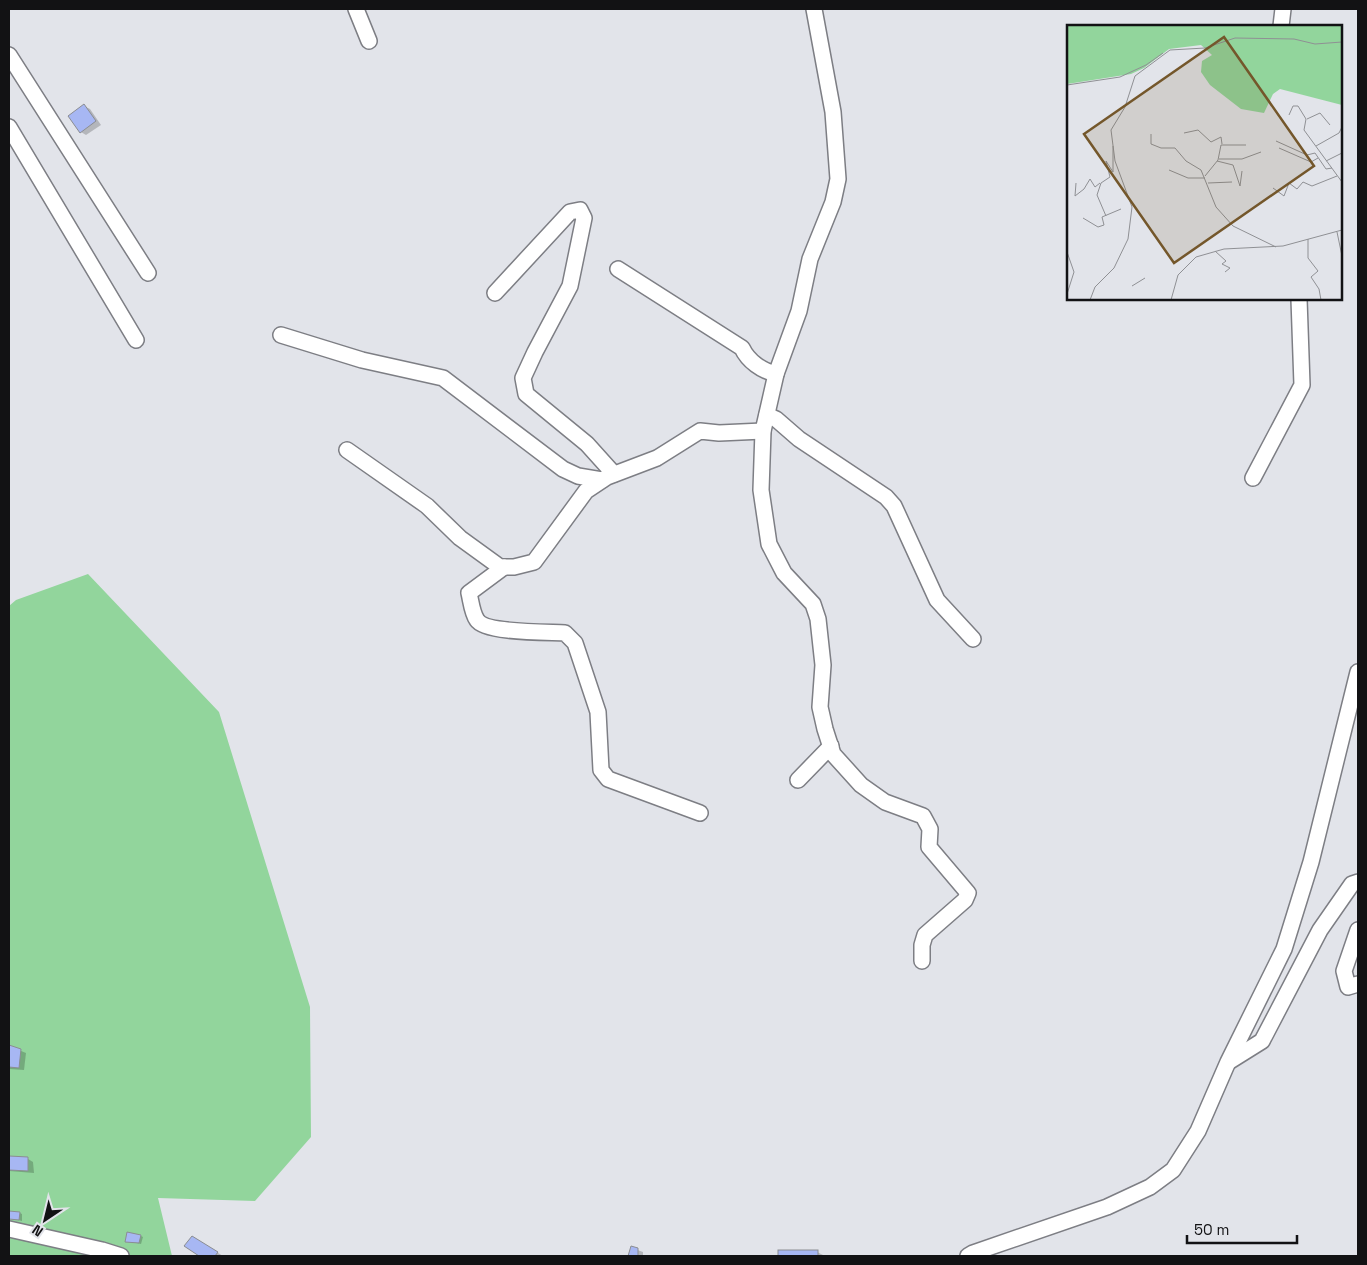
<svg xmlns="http://www.w3.org/2000/svg" width="1367" height="1265" font-family="'Space Grotesk',sans-serif">
<rect width="100%" height="100%" fill="#e2e4ea"/>
<!-- green -->
<polygon fill="#92d59c" points="88,574 219,712 310,1007 311,1137 255,1201 158,1198 172,1256 9,1256 9,606 16,600"/>
<!-- shadow -->
<g fill="#0003">
<polygon points="84,106 90,109 101,125 86,135 81,132"/>
<polygon points="9,1046 26,1053 24,1070 9,1069"/>
<polygon points="9,1157 28,1159 33,1162 34,1173 9,1171"/>
<polygon points="20,1213 22,1214 22,1221 9,1218"/>
<polygon points="141,1236 143,1237 141,1244 127,1241"/>
<polygon points="192,1237 223,1256 201,1256 186,1246"/>
<polygon points="632,1248 643,1252 643,1256 630,1256"/>
<polygon points="779,1251 817,1252 825,1256 779,1256"/>
</g>
<!-- building -->
<g fill="#a7b7f3" stroke="#8b8d92">
<polygon points="84,104 96,121 80,133 68,116"/>
<polygon points="9,1045 21,1049 19,1068 9,1067"/>
<polygon points="9,1156 28,1157 28,1171 9,1170"/>
<polygon points="9,1211 20,1212 19,1220 9,1219"/>
<polygon points="127,1232 141,1235 139,1243 125,1242"/>
<polygon points="192,1236 218,1252 215,1256 199,1256 184,1246"/>
<polygon points="631,1246 638,1248 638,1256 628,1256"/>
<rect x="778" y="1250" width="40" height="6"/>
</g>
<g fill="none" stroke-linecap="round" stroke-linejoin="round">
<!-- minor casing -->
<g stroke="#7d7e84" stroke-width="18">
<g id="minor">
<polyline points="356,9 369,41"/>
<polyline points="814,9 833,112 838,179 833,202 810,259 799,311 776,374 763,431 761,490 769,544 784,573 813,604 818,619 823,665 820,707 825,729 833,754 861,785 885,802 923,816 930,829 929,847 968,893 965,900 925,935 922,945 922,961"/>
<polyline points="1281,26 1283,9"/>
<polyline points="9,55 148,273"/>
<polyline points="9,127 136,340"/>
<path d="M618,269l124,79c6,13 20,23 34,26"/>
<polyline points="495,293 570,212 580,210 584,218 570,286 535,352 523,378 526,394 587,444 614,474"/>
<polyline points="281,335 362,360 443,378 563,469 578,476 602,480"/>
<polyline points="767,415 776,419 799,439 886,497 894,506 937,600 973,639"/>
<polyline points="347,450 427,506 460,538 500,567 514,567 534,562 586,491 607,477 657,458 700,431 719,433 763,431"/>
<polyline points="1253,478 1302,385 1299,299"/>
<path d="M504,567l-35,26c2,8 3,20 8,27 8,13 71,12 88,13l10,10 23,69 3,58 7,9 92,34"/>
<polyline points="798,780 831,746"/>
<polyline points="1358,930 1344,971 1348,987 1358,984"/>
<polyline points="1230,1061 1262,1041 1320,930 1352,884 1358,882"/>
<polyline points="9,1229 102,1250 121,1256"/>
<polyline points="968,1256 973,1253 1107,1207 1150,1187 1173,1170 1198,1131 1228,1062 1284,949 1311,862 1358,672"/>
</g>
</g>
<!-- minor -->
<use href="#minor" stroke="#fff" stroke-width="15"/>
</g>
<!-- overview -->
<g transform="translate(1067 25)">
<rect width="275" height="275" fill="#e2e4ea"/>
<path d="M0,0h275v80l-62,-16 -7,5 -9,19 -23,-4 -31,-24 -9,-13 1,-11 10,-6 -11,-10 -32,4 -25,19 -13,6 -64,10z" fill="#92d59c"/>
<path fill="none" stroke="#8f9094" stroke-width="1" d="M0,60l53,-8 26,-12 17,-12M222,90l4,-9h5l8,13 -2,11 38,52M240,94l13,-6 10,12M117,108l14,-3 13,12 10,-5 1,7M84,109v10l10,4h14l11,13 15,9 15,37 17,19 43,21M209,116l31,14 8,-2 11,16 6,-1M249,121l23,-13 3,-6M212,123l32,14 7,-4M152,134h23l19,-7M150,136l16,4 7,21 2,-15M259,136l16,-8M102,145l19,8h17M138,151l13,-16 3,-15h25M9,158l-1,13 9,-7 6,-10 5,8 5,-4M141,158l24,-1M206,163l11,8 5,-13 8,6 6,-7 9,4 25,-10M39,191l-9,-21 4,-12 9,-6 -4,-16 7,11v-26M16,193l15,9 6,-2 -2,-8 19,-8M270,207l5,24M241,214v19l10,13 -7,6 8,12 2,11M148,226l11,10 -4,3 8,4 -5,4M0,227l7,20 -7,22M65,261l13,-8M23,275l5,-13 19,-19 14,-29 4,-32 -17,-46 -4,-31 14,-23 10,-31 35,-26 35,-2 30,-10 59,1 21,5 27,-2M104,275l7,-25 18,-18 28,-8 59,-3 59,-16"/>
<path fill="#74572b" fill-opacity="0.15" stroke="#74572b" stroke-width="2.5" d="M157,12l90,129 -140,97 -90,-129z"/>
<rect width="275" height="275" fill="none" stroke="#121214" stroke-width="2.5"/>
</g>
<!-- border -->
<rect width="1367" height="1265" fill="none" stroke="#121214" stroke-width="20"/>
<!-- north arrow -->
<g transform="translate(45 1220) rotate(215)" stroke="#e2e4ea" stroke-width="4" paint-order="stroke">
<path d="M0-4L9 19L0 12L-9 19Z" fill="#121214"/>
<text y="-8" font-size="14" font-weight="bold" text-anchor="middle" fill="#121214">N</text>
</g>
<!-- scale -->
<path d="M1187 1235v8h110v-8" fill="none" stroke="#121214" stroke-width="2.5"/>
<text x="1194" y="1235" font-size="15" fill="#121214" stroke="#e2e4ea" stroke-width="4" paint-order="stroke">50 m</text>
</svg>
